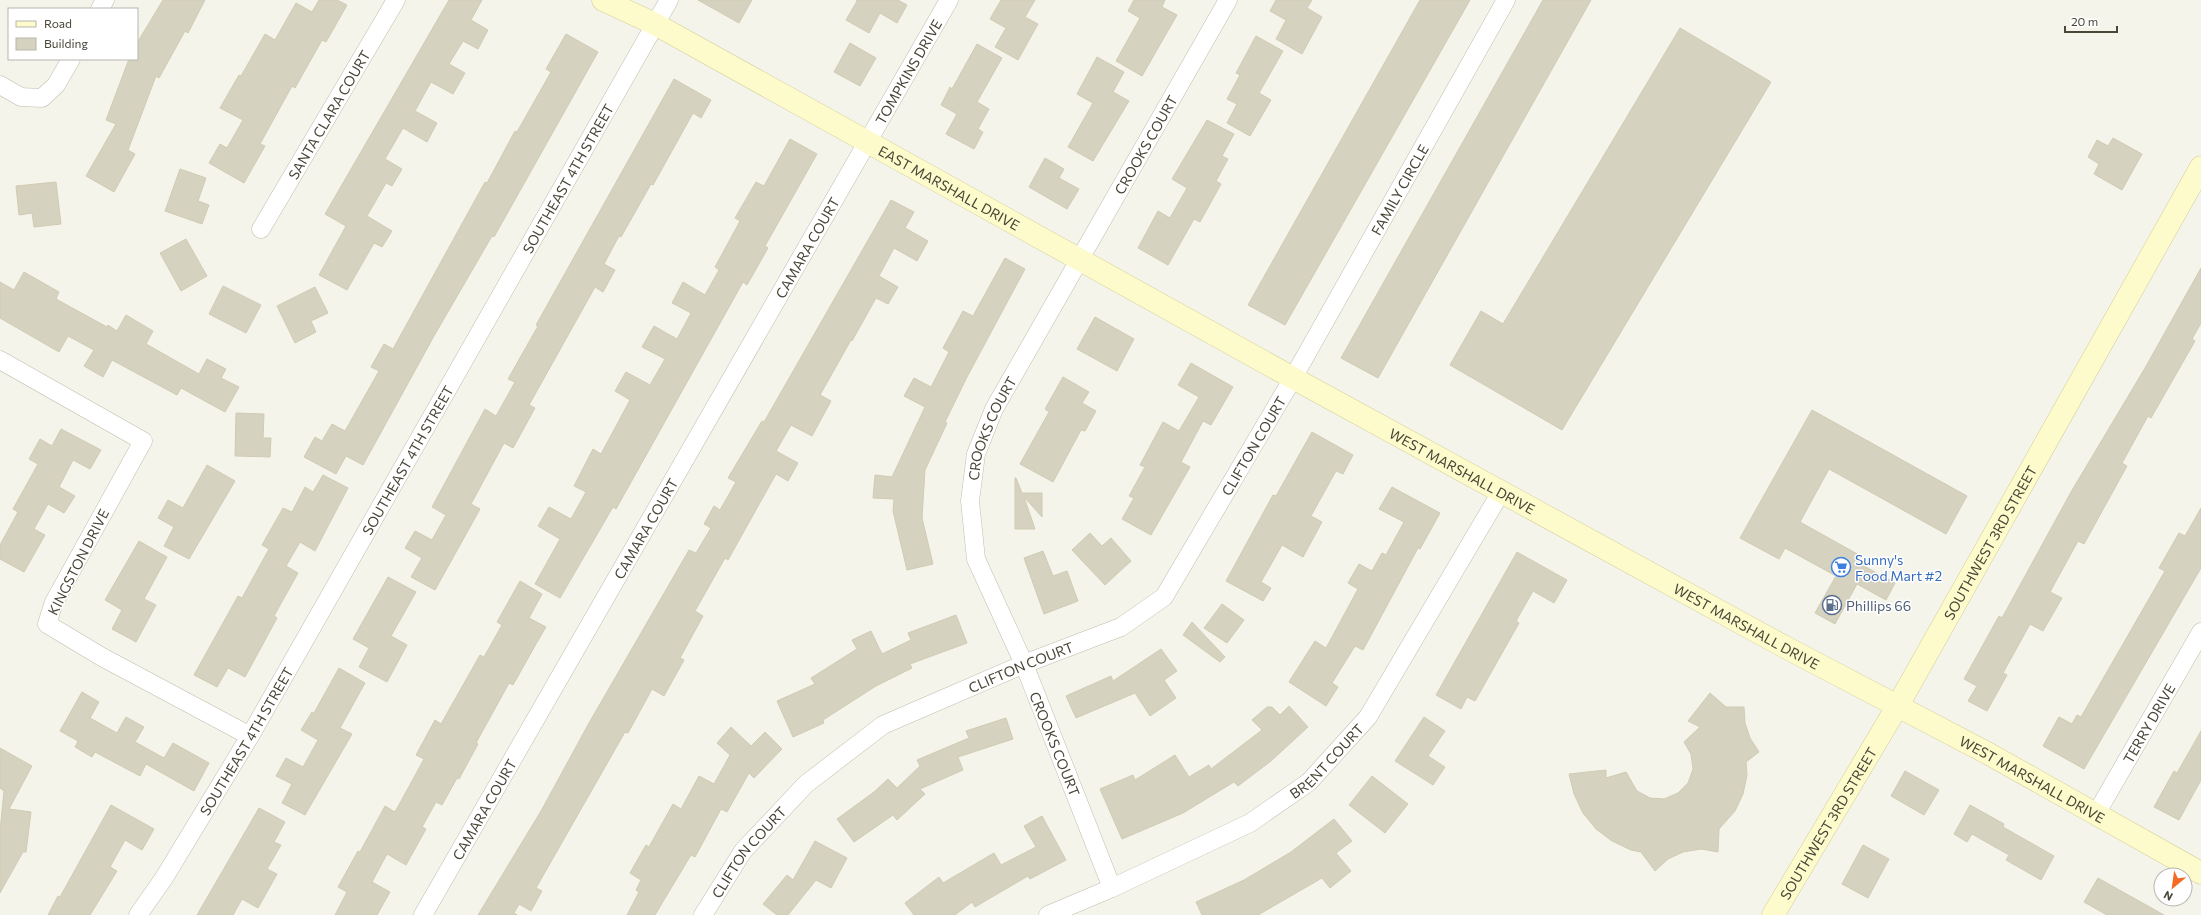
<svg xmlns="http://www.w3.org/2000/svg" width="2201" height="915" font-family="Commissioner,sans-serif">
<rect width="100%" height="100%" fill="#f5f4eb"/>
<!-- building -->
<g fill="#d6d2c0" stroke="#d1cbb3">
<polygon points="163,0 205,0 188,33 185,31 159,78 156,76 128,150 135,154 114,192 86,176 116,124 106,120 129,59 137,59 137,43"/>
<polygon points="319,0 337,0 347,5 326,42 322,40 295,88 292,86 260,144 265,146 244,183 209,163 220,144 227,148 243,120 220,108 239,75 241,76 265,34 275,40 296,3 312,12"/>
<polygon points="449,0 482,0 471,20 488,30 478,49 463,41 449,64 465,73 453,94 431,82 415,111 437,123 427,142 403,128 385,159 402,169 392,186 386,183 367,216 392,231 382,247 374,243 347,290 319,275 346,226 325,214"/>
<polygon points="698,0 752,0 739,23"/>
<polygon points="856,0 898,0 907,5 897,23 880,13 869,33 846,20 857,1"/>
<polygon points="1001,0 1035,0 1025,17 1038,24 1018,60 995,47 1006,28 990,19"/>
<polygon points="1134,0 1165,0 1162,7 1177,15 1142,76 1116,61 1140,18 1128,11"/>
<polygon points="1276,0 1312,0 1307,8 1322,17 1302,54 1276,39 1286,20 1270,11"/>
<polygon points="1420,0 1470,0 1285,325 1248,305"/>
<polygon points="1543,0 1591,0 1378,378 1341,358"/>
<polygon points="1680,28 1771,82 1562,430 1450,365 1481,311 1503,324"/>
<polygon points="566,34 598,52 494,237 492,236 434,336 363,465 346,456 336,474 304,457 315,437 322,441 332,424 345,431 379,371 371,367 384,344 393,349 485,182 487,183 515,131 517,132 551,72 546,69"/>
<polygon points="1256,36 1283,51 1259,93 1271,100 1250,136 1227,123 1237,104 1227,99 1240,75 1236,73"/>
<polygon points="850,43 876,58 860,86 834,72"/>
<polygon points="977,44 1002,58 977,102 989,109 978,129 983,132 974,149 946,134 957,114 941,105 950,87 952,89"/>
<polygon points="1097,57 1124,72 1113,92 1129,101 1093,161 1068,147 1093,103 1077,94"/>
<polygon points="674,79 711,100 701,118 693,113 653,185 651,184 621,237 619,236 604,264 615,270 603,292 595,287 529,405 535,408 513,448 504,443 471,504 480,509 435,590 411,577 422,558 405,548 415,531 432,540 446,515 432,507 485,409 496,416 515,382 508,379 538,326 536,325"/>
<polygon points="1207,120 1234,134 1222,156 1228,159 1216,181 1221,184 1200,222 1194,219 1168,265 1138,248 1158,211 1170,218 1187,188 1172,179"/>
<polygon points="2113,138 2142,154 2122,190 2094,174 2099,164 2088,157 2097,140 2108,146"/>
<polygon points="790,139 817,154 765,246 768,248 747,285 743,282 616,509 613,507 560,598 535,584 560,539 538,526 549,507 571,519 586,492 574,486 593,449 601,454 630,400 615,391 626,372 650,385 665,359 642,347 654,326 677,339 691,313 672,303 683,282 705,295 719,270 715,267 740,221 735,218 756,182 764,186"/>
<polygon points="1045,158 1064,169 1059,178 1079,189 1067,209 1029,187"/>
<polygon points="180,169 206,178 198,201 209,205 202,224 165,211"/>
<polygon points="56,182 61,224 34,227 32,213 19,215 16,186"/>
<polygon points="891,200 914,212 905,228 928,241 917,261 894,248 879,276 898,287 888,304 876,298 852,341 851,340 820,395 831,401 812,436 791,425 776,451 798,463 788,481 776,474 728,560 725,558 695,611 703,616 680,658 684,660 664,696 652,689 628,733 625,732 536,888 542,891 531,911 519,904 514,913 517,915 478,915 541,811 589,723 689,550 696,553 711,528 704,524 714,506 720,510 736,482 728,478 762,421 764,422"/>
<polygon points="186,239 207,276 181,291 160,253"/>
<polygon points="1005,258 1025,269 967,377 945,422 947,423 925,470 922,518 933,564 907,570 893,511 894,499 873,498 875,475 892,477 925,407 904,396 914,378 931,387 949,352 943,348 963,311 973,316"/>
<polygon points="2201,268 2201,323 2192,339 2195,341 2151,418 2148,416 2122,463 2127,466 2084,544 2078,541 2050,592 2062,598 2043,631 2030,624 2003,673 2007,675 1987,711 1968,701 1977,686 1964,679 1999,616 2002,618 2071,492 2145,368"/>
<polygon points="24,272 59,292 56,299 107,327 108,325 117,331 126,315 153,331 146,344 199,374 207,359 226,369 221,378 239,387 225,412 181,388 177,395 112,360 103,377 84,366 94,350 68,336 59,352 0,318 0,282 14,290"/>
<polygon points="223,286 261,305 246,333 209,314"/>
<polygon points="315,287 328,313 311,321 316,332 295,343 277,306"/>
<polygon points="1095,317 1134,339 1117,371 1077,349"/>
<polygon points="1191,363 1233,387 1211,425 1203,421 1181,462 1190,467 1151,535 1122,519 1134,498 1129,496 1145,467 1140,465 1163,422 1179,431 1199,397 1178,385"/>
<polygon points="1063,377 1089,392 1082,403 1096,411 1085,431 1081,430 1053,482 1020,464 1049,412 1045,409"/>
<polygon points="1812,410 1967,496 1946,534 1829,469 1800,522 1868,560 1864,566 1895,583 1886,600 1857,584 1835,624 1815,613 1836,576 1785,548 1779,559 1740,538"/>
<polygon points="236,413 264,414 263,438 271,438 270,457 235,456"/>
<polygon points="61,429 101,450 90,469 73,460 59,487 75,496 64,513 48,504 34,529 45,535 24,572 0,559 0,545 18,512 13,509 38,464 29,459 40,439 52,446"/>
<polygon points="1312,432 1353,455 1343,474 1336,471 1311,516 1322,522 1303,557 1282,545 1261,582 1271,588 1263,601 1226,581 1273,495 1276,496"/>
<polygon points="207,465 235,481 189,559 164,546 174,527 158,518 168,500 183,508"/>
<polygon points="323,475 348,488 315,551 300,542 286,566 298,573 274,616 277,618 245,677 228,668 217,687 194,675 238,596 242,598 269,549 262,545 283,508 292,512 305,487 313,492"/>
<polygon points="1015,478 1016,478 1022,493 1042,493 1042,517 1024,497 1035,529 1015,529"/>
<polygon points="1392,487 1440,513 1420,549 1418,548 1363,650 1355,646 1332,683 1338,687 1326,706 1289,682 1315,641 1326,648 1358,589 1348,583 1359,564 1372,571 1382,553 1386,555 1404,522 1379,509"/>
<polygon points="2201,508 2201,568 2084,769 2043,746 2059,717 2072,724 2077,715 2081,717 2165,571 2159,568 2179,533 2185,536"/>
<polygon points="1090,533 1102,546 1111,538 1131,561 1105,585 1072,550"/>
<polygon points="139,541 167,557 144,599 156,605 136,642 112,629 122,610 105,600"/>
<polygon points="1043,551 1053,576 1067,571 1078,601 1044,614 1024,558"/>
<polygon points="1517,552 1567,580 1554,603 1533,591 1516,621 1519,623 1475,701 1467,697 1461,709 1436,695"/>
<polygon points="388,577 416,592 391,636 407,645 387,682 359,667 369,648 353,639"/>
<polygon points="520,581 542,594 529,618 546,627 536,644 513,685 509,683 476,743 478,744 459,779 457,778 442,805 436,802 422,827 426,829 406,865 387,854 372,882 390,892 377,915 335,915 347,892 338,887 358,851 360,852 385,806 395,812 424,759 416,755 435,720 441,724 480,655 484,657 502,625 497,622"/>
<polygon points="1222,604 1244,620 1227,643 1204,628"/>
<polygon points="956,615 967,643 910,664 912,668 876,686 823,720 824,723 793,737 777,701 815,684 811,678 857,649 852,640 871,631 882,654 911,640 908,633"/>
<polygon points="1192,622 1225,657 1220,662 1183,635"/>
<polygon points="1161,649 1177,671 1164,680 1176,698 1150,716 1135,693 1076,718 1066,696 1111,676 1113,681"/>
<polygon points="339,668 365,683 340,728 352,734 305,815 282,803 292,784 276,776 286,758 303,767 318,740 301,730 312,712 314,713"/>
<polygon points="82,692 99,702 90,718 117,733 126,717 144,727 135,742 164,758 173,743 209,763 194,791 146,764 140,776 95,752 92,757 75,747 78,741 60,731"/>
<polygon points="1710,693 1726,707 1744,707 1745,723 1750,738 1759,752 1746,762 1747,775 1743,794 1735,811 1719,829 1718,852 1701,849 1683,852 1668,859 1655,871 1641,852 1631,850 1612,841 1596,829 1583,813 1574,794 1569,774 1606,770 1606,778 1626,772 1637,791 1650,798 1664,799 1678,793 1688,783 1693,769 1691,754 1684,742 1700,727 1688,721"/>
<polygon points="1289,706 1308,727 1271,761 1238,786 1234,782 1183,813 1122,839 1100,789 1133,775 1135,780 1175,755 1189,777 1209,765 1211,769 1262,730 1252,720 1267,707 1272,707 1280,715"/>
<polygon points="1424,717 1445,731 1428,756 1445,767 1433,785 1395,761"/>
<polygon points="1006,718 1013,739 958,757 963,770 920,789 925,794 897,820 893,815 854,842 837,819 874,792 888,779 897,788 920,766 917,760 969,738 966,731"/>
<polygon points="731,727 751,746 765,732 782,749 754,778 749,773 727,812 721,809 695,857 691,855 655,915 627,915 639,892 636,890 641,880 630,873 646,845 649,847 673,804 681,809 699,776 714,784 730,755 717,743"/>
<polygon points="2201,731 2201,780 2179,820 2154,807 2174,771 2177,773"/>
<polygon points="0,748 32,766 9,809 31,812 26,852 23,852 0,893 0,831 4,791 0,788"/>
<polygon points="1905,771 1939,790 1924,815 1891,796"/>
<polygon points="1372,776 1408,804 1385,833 1349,805"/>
<polygon points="111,805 154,829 142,850 125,840 110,867 117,871 90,915 48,915 58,896 60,897"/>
<polygon points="1970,805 2004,824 2003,827 2054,856 2041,880 2006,860 2009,855 1972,834 1967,842 1954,834"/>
<polygon points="259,808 285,822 274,842 281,845 267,869 277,874 258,908 242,899 233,915 197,915"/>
<polygon points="1042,816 1066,860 1030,879 1028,876 975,907 972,902 955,915 914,915 905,903 939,877 943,883 994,853 1001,865 1036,847 1024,826"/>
<polygon points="1334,819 1352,841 1336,853 1351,871 1330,888 1322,878 1258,915 1202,915 1196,902 1244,880 1291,852"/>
<polygon points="815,841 847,858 831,888 816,880 788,915 777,915 763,904 787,875 793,880"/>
<polygon points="1863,845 1889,859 1868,898 1842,884"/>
<polygon points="2098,878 2164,915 2107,915 2084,902"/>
</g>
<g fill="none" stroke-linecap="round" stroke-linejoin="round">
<!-- street casing -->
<g stroke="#c0bdad" stroke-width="19">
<g id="street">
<polyline points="100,9 105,0"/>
<polyline points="0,85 21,97 42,98 56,85 71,59"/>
<path id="s1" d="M261,229l135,-229"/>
<polyline points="0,360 143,441 54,602 47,624 102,657 250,736"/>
<path id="s2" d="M2096,814l105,-182"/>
<path id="s3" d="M1112,888l-88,-224 -48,-105 -6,-58 6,-47 18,-45 234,-409"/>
<path id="s4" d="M138,915l26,-37 86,-142 419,-736"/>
<path id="s5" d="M423,915l526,-915"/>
<path id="s6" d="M703,915l40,-64 63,-67 77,-59 141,-61 97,-37 43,-30 129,-219 213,-378"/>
<path id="s7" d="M1048,915l64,-27 138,-65 59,-41 59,-65 133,-225"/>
</g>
</g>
<!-- secondary casing -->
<g stroke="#d3cf9b" stroke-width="23">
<g id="secondary">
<path id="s8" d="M603,0l52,24 638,354 492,269 204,107 212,119"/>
<path id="s9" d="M1773,915l124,-208 304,-540"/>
</g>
</g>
<!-- street -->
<use href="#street" stroke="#fff" stroke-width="18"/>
<!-- secondary -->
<use href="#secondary" stroke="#fdfbcc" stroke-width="22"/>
</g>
<!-- icons -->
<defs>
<g id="supermarket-ring" transform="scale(1)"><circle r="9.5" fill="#fff" stroke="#3f7fe0" stroke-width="1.5"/><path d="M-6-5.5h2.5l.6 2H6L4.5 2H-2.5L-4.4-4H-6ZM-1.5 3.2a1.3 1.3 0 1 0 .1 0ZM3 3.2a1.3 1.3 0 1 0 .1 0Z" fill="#3f7fe0"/></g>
<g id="fuel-ring" transform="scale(1)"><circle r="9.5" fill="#fff" stroke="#5c6f8a" stroke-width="1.5"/><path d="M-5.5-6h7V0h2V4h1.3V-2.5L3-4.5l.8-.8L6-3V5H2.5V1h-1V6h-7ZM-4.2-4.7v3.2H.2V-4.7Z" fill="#5c6f8a"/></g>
</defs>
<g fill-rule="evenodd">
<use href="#supermarket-ring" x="1841" y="567"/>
<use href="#fuel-ring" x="1832" y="605"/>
</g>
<g text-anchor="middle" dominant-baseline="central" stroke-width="3" stroke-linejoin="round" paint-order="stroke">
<!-- street labels -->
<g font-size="14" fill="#494638" stroke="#fff">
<text stroke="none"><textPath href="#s5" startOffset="973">TOMPKINS DRIVE</textPath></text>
<text stroke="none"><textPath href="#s1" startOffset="133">SANTA CLARA COURT</textPath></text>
<text stroke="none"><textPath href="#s3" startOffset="815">CROOKS COURT</textPath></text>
<text stroke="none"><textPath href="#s4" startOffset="853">SOUTHEAST 4TH STREET</textPath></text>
<text stroke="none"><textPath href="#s8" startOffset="394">EAST MARSHALL DRIVE</textPath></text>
<text stroke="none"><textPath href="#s6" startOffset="1045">FAMILY CIRCLE</textPath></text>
<text stroke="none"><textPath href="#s5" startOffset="770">CAMARA COURT</textPath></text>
<text stroke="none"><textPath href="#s3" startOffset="491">CROOKS COURT</textPath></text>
<text stroke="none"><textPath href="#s6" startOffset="750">CLIFTON COURT</textPath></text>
<text stroke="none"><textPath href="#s4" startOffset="529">SOUTHEAST 4TH STREET</textPath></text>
<text stroke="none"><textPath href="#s8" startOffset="980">WEST MARSHALL DRIVE</textPath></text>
<text stroke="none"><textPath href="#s5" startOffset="446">CAMARA COURT</textPath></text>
<text stroke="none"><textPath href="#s9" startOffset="431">SOUTHWEST 3RD STREET</textPath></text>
<text transform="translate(78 562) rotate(-63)">KINGSTON DRIVE</text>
<text stroke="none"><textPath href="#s8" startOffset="1304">WEST MARSHALL DRIVE</textPath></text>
<text stroke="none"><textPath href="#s6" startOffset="414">CLIFTON COURT</textPath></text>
<text stroke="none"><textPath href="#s2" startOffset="105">TERRY DRIVE</textPath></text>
<text stroke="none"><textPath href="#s4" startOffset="205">SOUTHEAST 4TH STREET</textPath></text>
<text transform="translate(1055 744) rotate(68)">CROOKS COURT</text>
<text stroke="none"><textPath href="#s7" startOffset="321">BRENT COURT</textPath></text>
<text stroke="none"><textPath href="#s8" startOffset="1628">WEST MARSHALL DRIVE</textPath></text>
<text stroke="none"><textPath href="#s5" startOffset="122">CAMARA COURT</textPath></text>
<text stroke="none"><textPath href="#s9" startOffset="107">SOUTHWEST 3RD STREET</textPath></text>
<text stroke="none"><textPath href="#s6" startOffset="78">CLIFTON COURT</textPath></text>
</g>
<!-- shop labels -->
<g font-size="14" fill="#366cbe" stroke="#fff" text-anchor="start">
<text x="1855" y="559">Sunny's<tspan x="1855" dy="16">Food Mart #2</tspan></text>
</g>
<!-- service labels -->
<g font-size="14" fill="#4e5e75" stroke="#fff" text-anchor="start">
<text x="1846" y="605">Phillips 66</text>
</g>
</g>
<!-- legend -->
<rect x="8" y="8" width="130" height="52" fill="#ffffff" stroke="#b6b5af"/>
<rect x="16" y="21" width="20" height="6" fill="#fdfbcc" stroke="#b6b5af"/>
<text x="44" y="28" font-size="12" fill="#494638">Road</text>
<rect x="16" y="38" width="20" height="12" fill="#d6d2c0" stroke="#b6b5af"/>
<text x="44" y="48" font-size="12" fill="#494638">Building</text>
<!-- north arrow -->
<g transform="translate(2173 887) rotate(209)"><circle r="19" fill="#ffffff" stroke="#b6b5af"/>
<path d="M0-3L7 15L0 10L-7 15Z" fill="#f46b23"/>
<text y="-6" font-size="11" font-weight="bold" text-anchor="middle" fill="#494638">N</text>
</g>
<!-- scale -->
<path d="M2065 26v6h52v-6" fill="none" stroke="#494638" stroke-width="2"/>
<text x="2071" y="26" font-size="12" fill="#494638" stroke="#ffffff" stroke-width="3" paint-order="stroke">20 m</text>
</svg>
